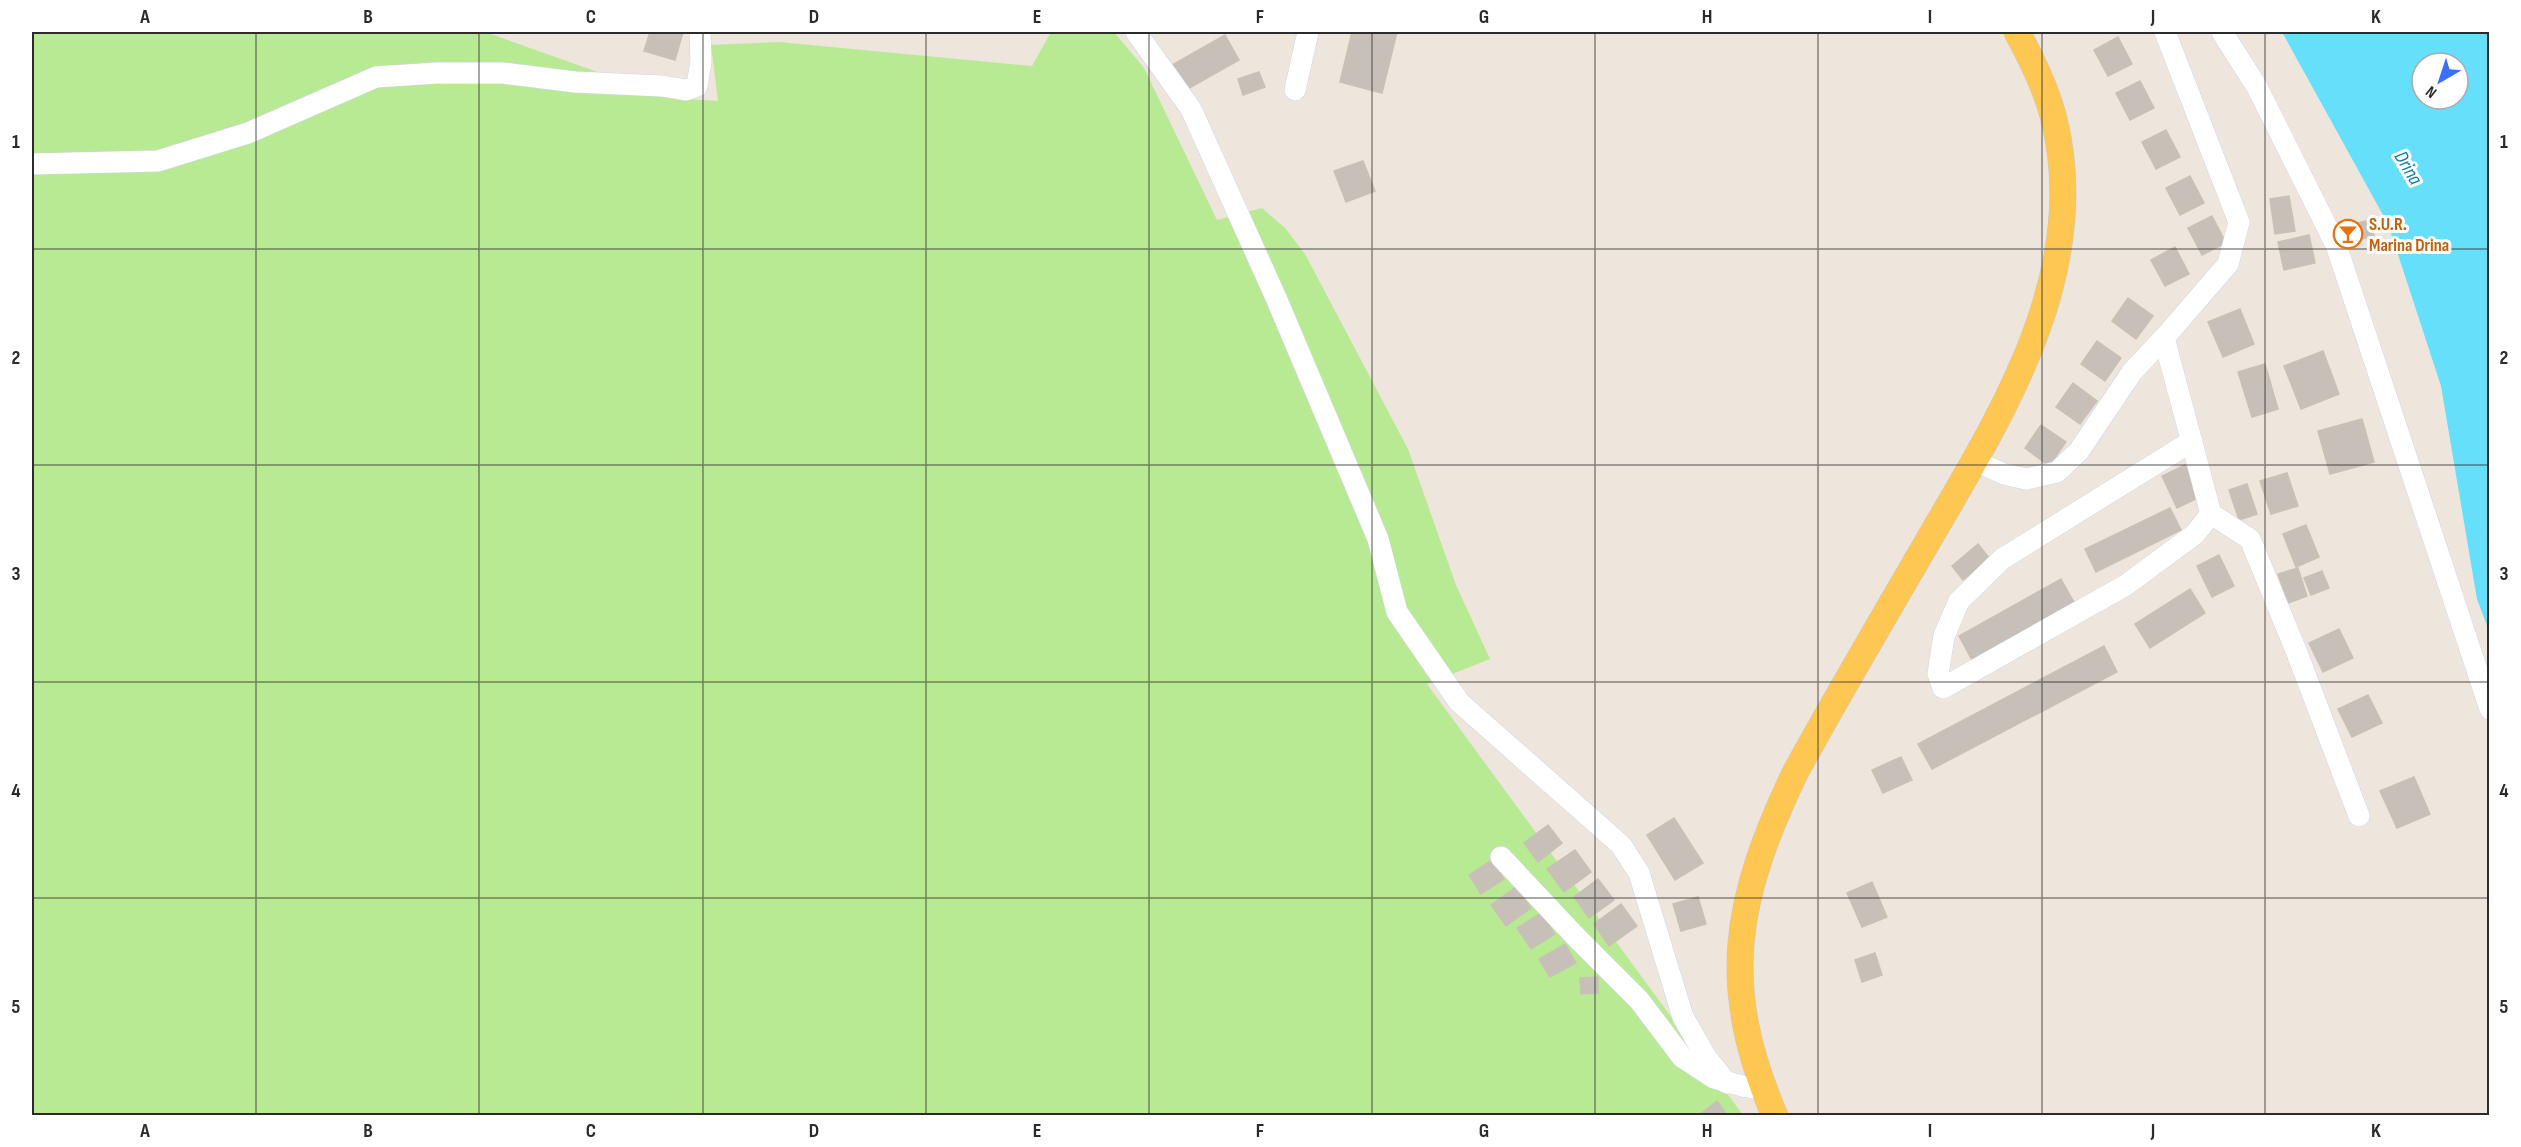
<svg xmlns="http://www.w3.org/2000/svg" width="2521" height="1147" font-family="'Sofia Sans Condensed',sans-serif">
<rect width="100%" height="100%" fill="#eee5dc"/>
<!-- green -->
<polygon fill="#b8ea93" points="32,32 485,32 671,98 718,101 711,45 779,42 1032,66 1051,32 1114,32 1144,68 1217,220 1262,208 1285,228 1305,254 1408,449 1456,585 1490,659 1427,684 1743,1115 32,1116"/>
<!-- water -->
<path fill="#65dffa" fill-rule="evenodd" d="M2282,32h207v599l-12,-32 -36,-213 -53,-162zM2422,63h36v36h-36z"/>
<!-- building -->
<g fill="#c6c0b8" stroke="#cac1b5" stroke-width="1.5">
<polygon points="650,32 683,32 675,60 644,51"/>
<polygon points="1352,32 1397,32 1382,93 1340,82"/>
<polygon points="1225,35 1239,60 1186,90 1172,65"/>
<polygon points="2118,37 2132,64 2108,76 2094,50"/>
<polygon points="1259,72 1265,87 1243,95 1238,79"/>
<polygon points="2140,81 2154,108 2130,120 2116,93"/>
<polygon points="2166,130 2180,157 2156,169 2142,142"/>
<polygon points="1363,161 1375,191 1346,202 1334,171"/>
<polygon points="2190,176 2204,203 2180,215 2166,188"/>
<polygon points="2289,196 2295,231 2275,234 2270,199"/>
<polygon points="2212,216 2226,243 2202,255 2188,228"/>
<polygon points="2370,220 2374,236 2344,244 2340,227"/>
<polygon points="2309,235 2315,263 2284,270 2278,242"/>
<polygon points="2175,247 2189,274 2165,286 2151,260"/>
<polygon points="2128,298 2153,316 2136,339 2112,321"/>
<polygon points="2240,309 2254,344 2223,357 2208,322"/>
<polygon points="2097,341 2121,358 2105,381 2081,364"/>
<polygon points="2323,351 2339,394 2301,409 2284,366"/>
<polygon points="2265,364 2278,409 2252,417 2238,372"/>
<polygon points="2073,383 2097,401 2080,424 2056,407"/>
<polygon points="2362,419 2374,462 2330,474 2318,431"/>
<polygon points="2041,425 2066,442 2049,466 2025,448"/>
<polygon points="2185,465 2200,497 2177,508 2162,476"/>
<polygon points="2287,473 2298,506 2271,514 2260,481"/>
<polygon points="2247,484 2257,514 2239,520 2229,490"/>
<polygon points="2170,508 2181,530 2096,572 2085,549"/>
<polygon points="2306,525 2319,557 2296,567 2283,534"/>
<polygon points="1978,544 1990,559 1963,580 1952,566"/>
<polygon points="2219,555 2234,586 2212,597 2197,566"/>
<polygon points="2298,568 2307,596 2288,603 2278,574"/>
<polygon points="2322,571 2329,588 2311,595 2304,578"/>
<polygon points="2061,579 2075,604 1972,660 1959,636"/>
<polygon points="2190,589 2205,613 2150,648 2135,624"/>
<polygon points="2339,629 2353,658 2323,672 2309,643"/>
<polygon points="2104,646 2117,672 1932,769 1918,744"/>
<polygon points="2368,695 2382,723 2352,737 2338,709"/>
<polygon points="1901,757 1912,780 1883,793 1872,770"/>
<polygon points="2414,777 2430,814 2397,828 2380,791"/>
<polygon points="1674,818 1703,863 1675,880 1647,835"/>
<polygon points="1548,825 1562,843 1538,862 1524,843"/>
<polygon points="1575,850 1591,872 1564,892 1547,869"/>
<polygon points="1492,860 1504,879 1481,894 1469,875"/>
<polygon points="1598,879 1614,900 1589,918 1574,897"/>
<polygon points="1872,882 1887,917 1862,927 1847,893"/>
<polygon points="1516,887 1531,908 1506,926 1491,905"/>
<polygon points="1698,897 1706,924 1681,931 1673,904"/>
<polygon points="1621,904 1637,926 1609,946 1594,924"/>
<polygon points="1541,913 1555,934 1531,949 1517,928"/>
<polygon points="1565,944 1576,963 1550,977 1539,959"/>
<polygon points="1875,953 1882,975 1862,982 1855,960"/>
<polygon points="1598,977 1598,993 1581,994 1580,978"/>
<polygon points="1717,1101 1728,1116 1698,1116"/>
</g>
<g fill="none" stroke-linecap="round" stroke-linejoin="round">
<!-- minor casing -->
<g stroke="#d1d7e5" stroke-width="22">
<g id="minor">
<polyline points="1136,32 1191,109 1277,300 1378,539 1397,612 1459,702 1621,845 1639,873 1683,1017 1706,1057 1727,1083"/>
<polyline points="2165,32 2239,222 2228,264 2164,338 2211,514 2195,534 2126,585 1943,688 1938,674 1944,636 1959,601 2002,559 2192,441"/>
<polyline points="2222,32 2257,87 2336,245 2490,709"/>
<polyline points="1295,90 1308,32"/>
<polyline points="32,164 158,161 248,133 376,77 437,73 503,73 575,82 662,86 686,90 697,86 701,61 700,32"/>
<polyline points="1975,461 2004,474 2026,479 2057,472 2079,451 2132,372 2164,338"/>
<polyline points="2211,514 2250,539 2297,653 2359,816"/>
<polyline points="1501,857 1576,937 1639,1000 1682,1057 1714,1078 1742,1086 1763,1089"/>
</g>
</g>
<!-- major casing -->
<g stroke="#c8c8c8" stroke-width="27">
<path id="major" d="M1775,1116c-57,-132 -40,-217 20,-343 45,-82 93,-163 140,-244 72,-123 156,-261 119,-410 -8,-31 -22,-59 -37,-87"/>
</g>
<!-- minor -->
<use href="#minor" stroke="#fff" stroke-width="21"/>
<!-- major -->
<use href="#major" stroke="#fec752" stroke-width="26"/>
</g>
<!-- grid -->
<path fill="none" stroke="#2b2b2b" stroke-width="1.5" stroke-opacity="0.55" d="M256,32v1084M479,32v1084M703,32v1084M926,32v1084M1149,32v1084M1372,32v1084M1595,32v1084M1818,32v1084M2042,32v1084M2265,32v1084M32,249h2458M32,465h2458M32,682h2458M32,898h2458"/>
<!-- icons -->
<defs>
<g id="bar-ring" transform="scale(1.5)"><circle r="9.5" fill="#fff" stroke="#e8710a" stroke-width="1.5"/><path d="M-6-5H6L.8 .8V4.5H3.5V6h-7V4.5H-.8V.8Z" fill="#e8710a"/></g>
</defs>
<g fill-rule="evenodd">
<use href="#bar-ring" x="2348" y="234"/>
</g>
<g text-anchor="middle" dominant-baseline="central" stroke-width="6" stroke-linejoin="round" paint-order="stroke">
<!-- food labels -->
<g font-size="18" font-weight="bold" fill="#c56008" stroke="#fff" text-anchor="start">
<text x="2369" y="224">S.U.R.<tspan x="2369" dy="21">Marina Drina</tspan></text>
</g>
<!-- water labels -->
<g font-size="20" font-style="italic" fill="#017eaa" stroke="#fff">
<text transform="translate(2408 168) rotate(59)">Drina</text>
</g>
</g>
<!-- border -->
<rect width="2521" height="1147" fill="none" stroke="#ffffff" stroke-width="66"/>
<!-- north arrow -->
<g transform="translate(2440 81) rotate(219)"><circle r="28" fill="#ffffff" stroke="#aaaaaa" stroke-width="1.5"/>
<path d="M0-4.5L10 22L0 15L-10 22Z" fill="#386fff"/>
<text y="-9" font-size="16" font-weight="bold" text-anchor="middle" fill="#2b2b2b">N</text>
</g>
<rect x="33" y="33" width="2455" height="1081" fill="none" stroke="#2b2b2b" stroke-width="2"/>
<g font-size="20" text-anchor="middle" font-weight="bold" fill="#2b2b2b">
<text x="145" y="23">A</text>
<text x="368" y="23">B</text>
<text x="591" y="23">C</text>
<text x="814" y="23">D</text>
<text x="1037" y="23">E</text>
<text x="1260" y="23">F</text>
<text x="1484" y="23">G</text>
<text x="1707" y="23">H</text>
<text x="1930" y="23">I</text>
<text x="2153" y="23">J</text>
<text x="2376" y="23">K</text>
<text x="16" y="148">1</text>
<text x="2504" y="148">1</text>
<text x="16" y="364">2</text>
<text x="2504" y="364">2</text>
<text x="16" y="580">3</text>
<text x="2504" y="580">3</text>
<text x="16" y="797">4</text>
<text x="2504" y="797">4</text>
<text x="16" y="1013">5</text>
<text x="2504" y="1013">5</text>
<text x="145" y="1137">A</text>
<text x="368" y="1137">B</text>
<text x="591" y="1137">C</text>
<text x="814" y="1137">D</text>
<text x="1037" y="1137">E</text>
<text x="1260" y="1137">F</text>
<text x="1484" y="1137">G</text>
<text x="1707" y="1137">H</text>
<text x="1930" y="1137">I</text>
<text x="2153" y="1137">J</text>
<text x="2376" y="1137">K</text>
</g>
</svg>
